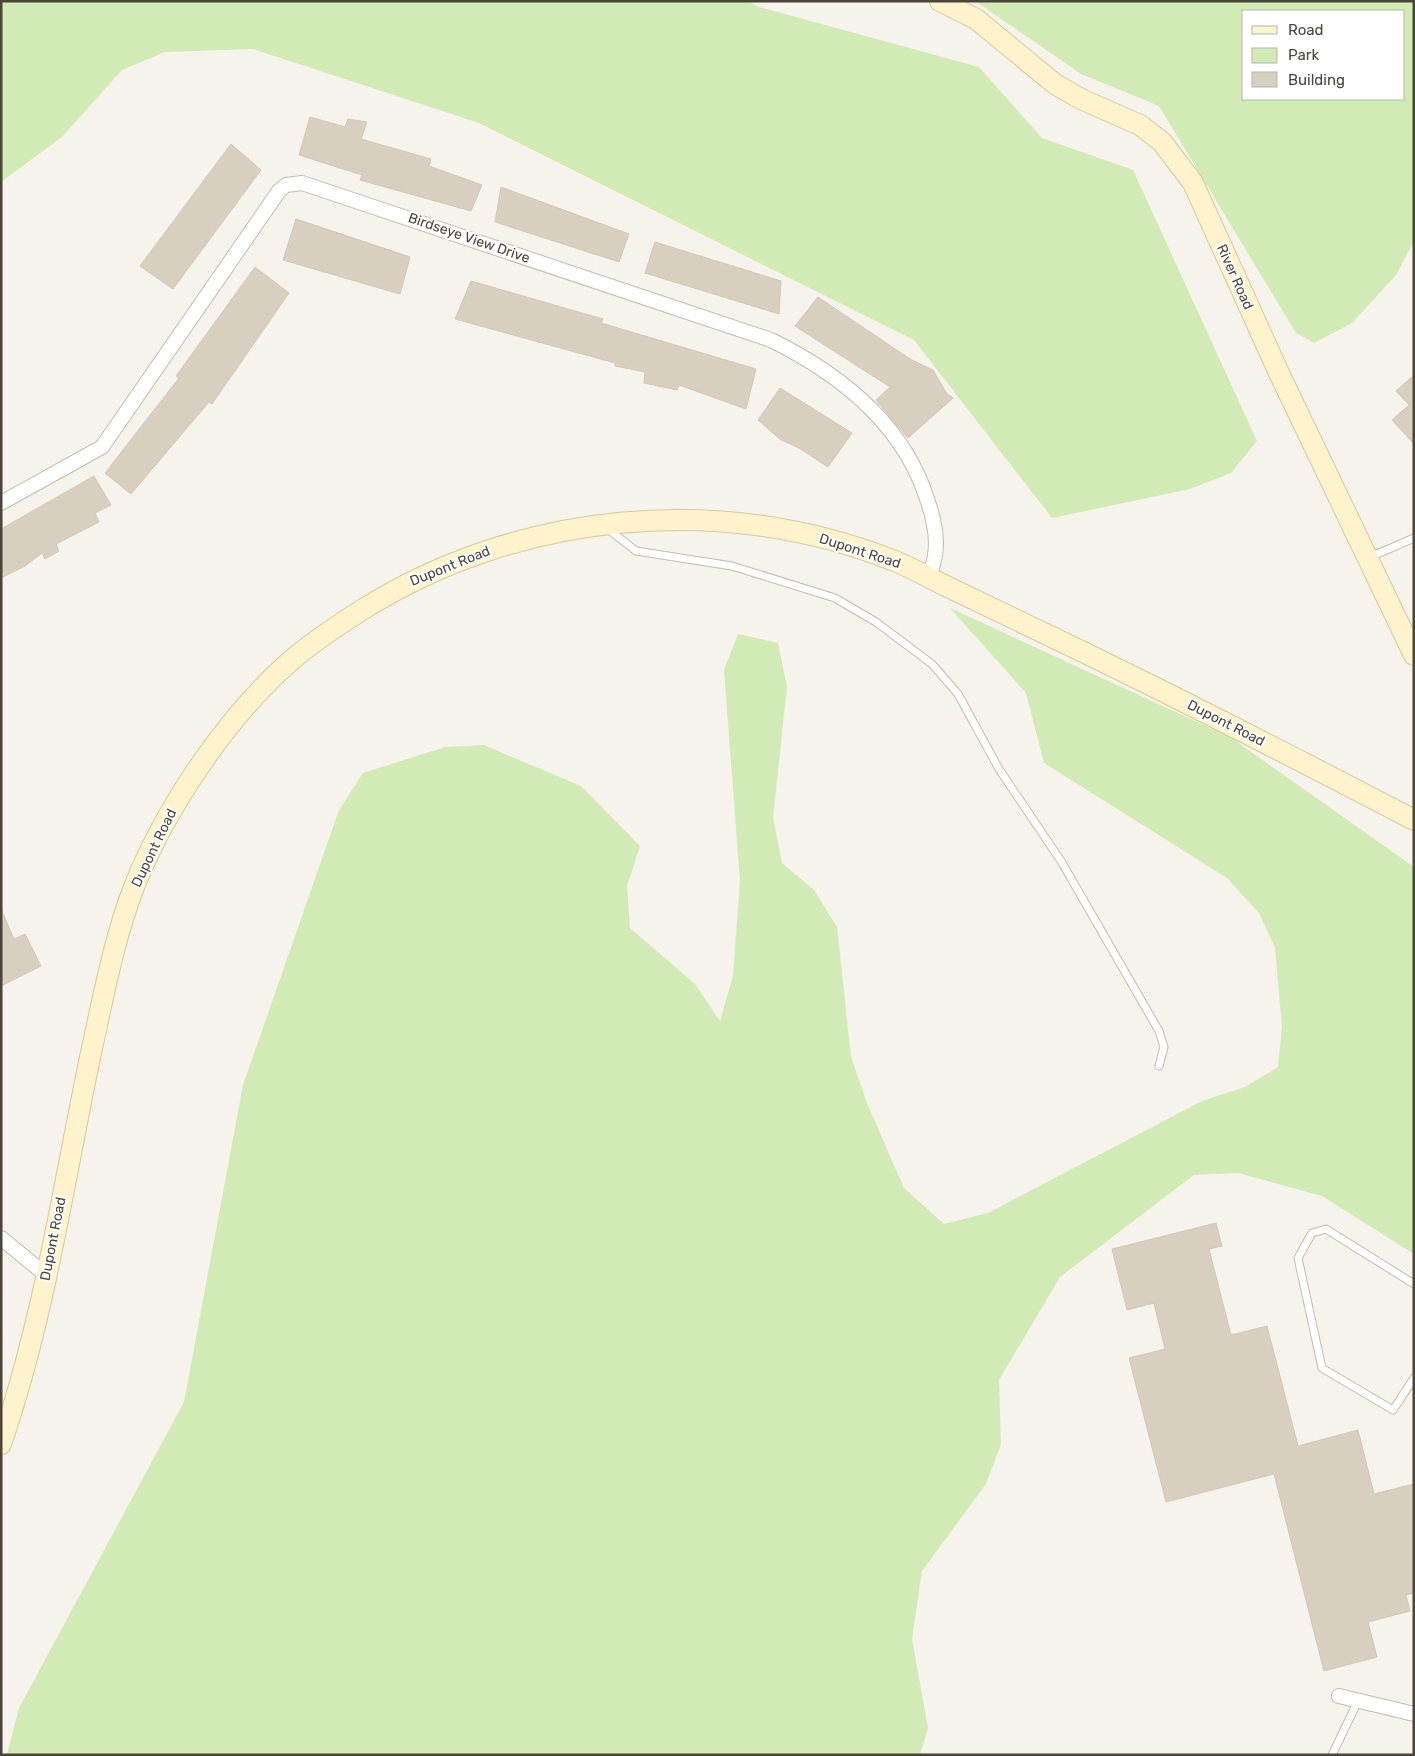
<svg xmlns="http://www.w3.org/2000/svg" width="1415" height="1756" font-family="Rubik,sans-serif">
<rect width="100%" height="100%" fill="#f6f3ec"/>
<!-- green -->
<g fill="#d2eab5" fill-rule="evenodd">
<polygon points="1,1 748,1 759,7 979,67 1042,138 1133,170 1257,441 1231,473 1190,489 1052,518 914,340 479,123 253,49 165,52 122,70 62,137 1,182"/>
<path d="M975,1h439v240l-18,34 -44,48 -38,20 -18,-10 -137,-227 -78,-32zM1244,11h160v88h-160z"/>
<polygon points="950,608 1230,737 1414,867 1414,1254 1322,1196 1238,1173 1194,1175 1060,1277 999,1380 1001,1444 986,1484 922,1571 912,1639 928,1728 920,1755 7,1755 19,1708 184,1402 243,1085 339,810 363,773 445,747 484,745 581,786 640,846 627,886 630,928 695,984 720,1021 733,976 740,881 724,670 738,634 778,643 787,687 773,817 782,863 814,890 837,927 851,1057 867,1103 904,1188 944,1224 988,1213 1202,1101 1245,1087 1278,1067 1282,1027 1275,948 1259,913 1227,878 1044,763 1026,693"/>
</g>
<!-- building -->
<g fill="#d8cfc1" stroke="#d3c7b4">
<polygon points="310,117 345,127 348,119 367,122 361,139 431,159 429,166 482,185 471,211 360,180 362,175 299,155"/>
<polygon points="231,144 261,170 173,289 140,266"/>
<polygon points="501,187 629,234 619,262 495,222"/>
<polygon points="296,219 410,257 400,294 283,260"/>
<polygon points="655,242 781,281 779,314 645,273"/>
<polygon points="255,267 289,293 212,404 209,402 131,494 105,473 179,378 176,376"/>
<polygon points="471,281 603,319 601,323 756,369 746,409 679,385 677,390 644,383 645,372 615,366 615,363 455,319"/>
<polygon points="818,297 910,359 933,370 947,394 953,398 908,438 876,400 890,387 795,326"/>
<polygon points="1414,375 1414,444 1392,420 1409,405 1396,391"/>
<polygon points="780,388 852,433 828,467 799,448 781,440 758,420"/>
<polygon points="94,476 111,505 95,513 99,522 56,544 59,551 45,559 42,553 25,566 1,578 1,529"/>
<polygon points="1,909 14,939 25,934 41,966 1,986"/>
<polygon points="1216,1223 1222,1246 1209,1249 1231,1335 1267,1326 1298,1446 1358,1430 1374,1494 1414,1484 1414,1593 1406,1595 1410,1611 1368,1622 1377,1657 1324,1671 1274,1474 1166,1502 1129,1358 1165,1349 1154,1303 1127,1310 1112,1249"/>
</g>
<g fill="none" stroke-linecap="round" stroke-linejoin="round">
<!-- lane casing -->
<g stroke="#c2bbae" stroke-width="9">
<g id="lane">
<polyline points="608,529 636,551 732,566 835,598 876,622 932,664 958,694 999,769 1061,861 1159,1031 1164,1047 1159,1066"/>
<polyline points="1368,558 1414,538"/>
<polyline points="1414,1284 1326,1229 1312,1233 1298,1258 1322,1368 1393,1410 1414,1378"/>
<polyline points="1332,1755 1358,1701"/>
</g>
</g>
<!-- street casing -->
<g stroke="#c2bbae" stroke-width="16">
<g id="street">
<path d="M1,503l101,-56 177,-256 7,-6 16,-2 469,157c69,34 132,83 156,159 6,17 11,38 8,56 -1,8 -4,15 -6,22"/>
<polyline points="1,1238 46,1275"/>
<polyline points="1339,1696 1414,1714"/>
</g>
</g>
<!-- secondary casing -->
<g stroke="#d6c79b" stroke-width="22">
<g id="secondary">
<polyline points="940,1 976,19 1055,84 1081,99 1140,125 1162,142 1193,183 1279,373 1414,655"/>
<path d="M1,1444c44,-128 63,-264 91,-396 12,-54 22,-109 42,-161 31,-78 90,-166 152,-222 23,-21 49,-38 76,-55 155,-98 358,-118 530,-50 19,7 37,18 56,27 44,21 88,42 131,63 113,55 224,112 335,170"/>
</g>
</g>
<!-- lane -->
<use href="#lane" stroke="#fff" stroke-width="7"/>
<!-- street -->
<use href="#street" stroke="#fff" stroke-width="14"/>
<!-- secondary -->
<use href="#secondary" stroke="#fff3cd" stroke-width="20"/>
</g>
<g text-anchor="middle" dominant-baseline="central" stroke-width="4" stroke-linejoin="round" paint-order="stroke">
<!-- street labels -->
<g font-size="14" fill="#4b4439" stroke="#fff">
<text transform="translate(469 238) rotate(19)">Birdseye View Drive</text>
<text transform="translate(1235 277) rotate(66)">River Road</text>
<text transform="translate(860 551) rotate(18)">Dupont Road</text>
<text transform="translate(450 566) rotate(-22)">Dupont Road</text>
<text transform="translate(1226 723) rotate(27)">Dupont Road</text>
<text transform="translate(154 848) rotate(-64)">Dupont Road</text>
<text transform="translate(53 1239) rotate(-79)">Dupont Road</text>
</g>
</g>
<!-- border -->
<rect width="1415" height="1756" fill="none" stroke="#4b4439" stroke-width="5"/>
<!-- legend -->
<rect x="1242" y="10" width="162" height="90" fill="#ffffff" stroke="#b7b4b0"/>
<rect x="1252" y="26" width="25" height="8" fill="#fff3cd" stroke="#b7b4b0"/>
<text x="1288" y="35" font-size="15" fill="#4b4439">Road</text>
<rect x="1252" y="48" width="25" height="15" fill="#d2eab5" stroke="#b7b4b0"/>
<text x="1288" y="60" font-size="15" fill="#4b4439">Park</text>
<rect x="1252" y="72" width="25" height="15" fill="#d8cfc1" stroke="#b7b4b0"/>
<text x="1288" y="85" font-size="15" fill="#4b4439">Building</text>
</svg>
